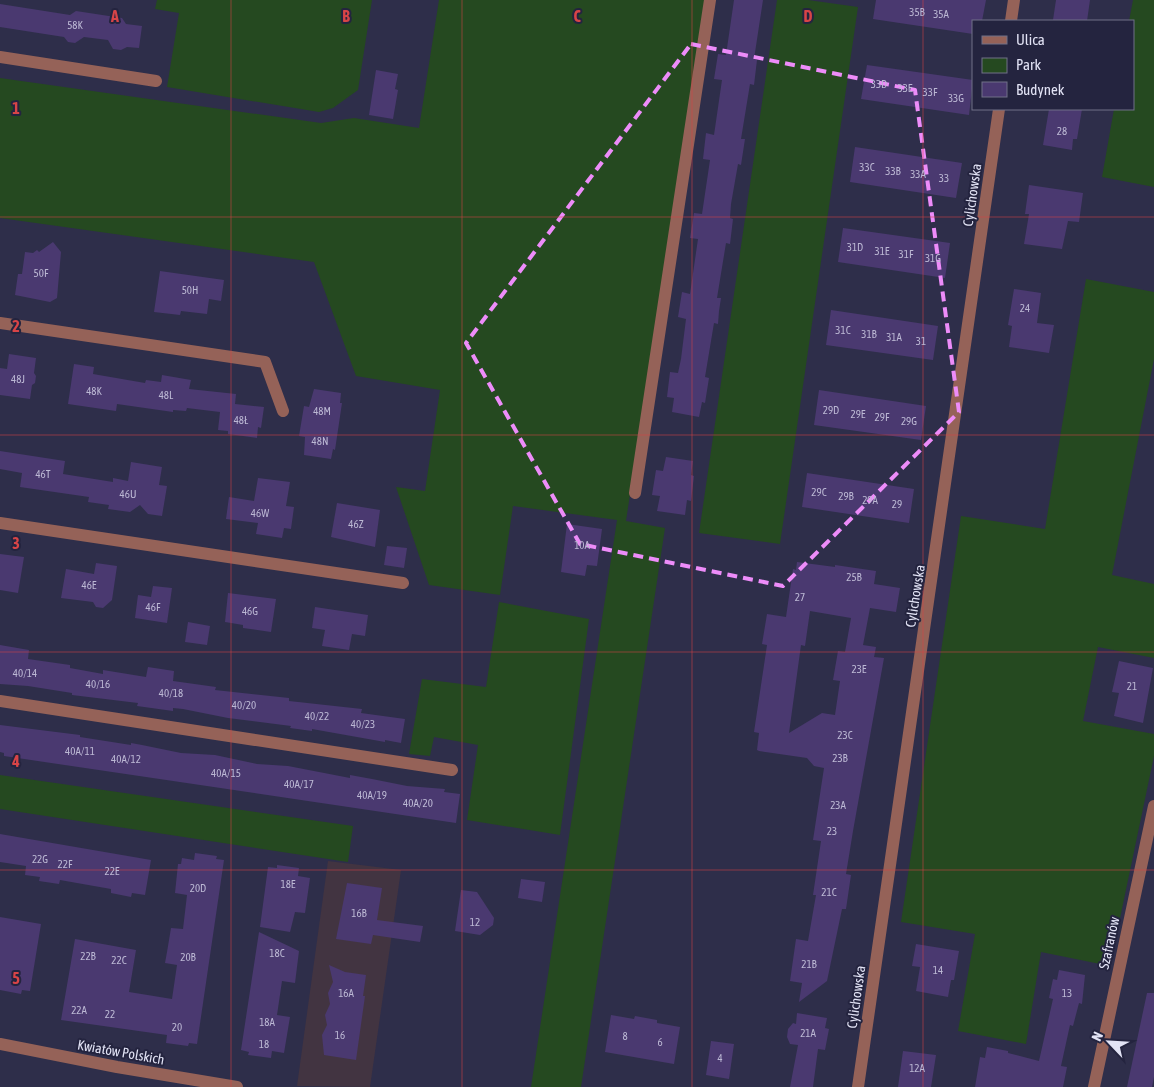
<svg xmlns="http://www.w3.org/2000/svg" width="1154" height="1087" font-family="'Asap Condensed',sans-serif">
<rect width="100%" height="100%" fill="#2e2e4a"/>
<!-- commercial -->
<polygon fill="#423441" points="328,861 401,870 370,1087 297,1086"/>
<!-- green -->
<g fill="#254920">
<polygon points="157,0 372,0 358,90 333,108 319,112 167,87 179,13 155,9"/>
<polygon points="439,0 705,0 626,521 665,528 581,1087 531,1087 617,520 513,506 500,595 429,585 396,487 425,491 440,390 356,376 314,262 0,218 0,78 321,123 354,118 419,128"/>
<polygon points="777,0 808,0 858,7 780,544 699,533"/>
<polygon points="1133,0 1154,0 1154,187 1102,177 1114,109 1133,109 1133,21 1129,21"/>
<polygon points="1086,279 1154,292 1154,359 1112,575 1154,584 1154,658 1098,647 1083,721 1154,734 1154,756 1110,966 1041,952 1026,1044 958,1031 975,934 901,922 961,516 1045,529"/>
<polygon points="499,602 589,619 560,835 467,820 478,745 434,737 430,756 409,754 422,679 486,687"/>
<polygon points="0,775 353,826 348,862 0,809"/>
</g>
<!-- building -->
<g fill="#4a3970" fill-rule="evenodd">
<polygon points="734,0 763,0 754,59 757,60 754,85 750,84 741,139 745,139 741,165 738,164 731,204 730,218 733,219 730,244 726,243 717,298 721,298 719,311 718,324 714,323 705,377 709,378 705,403 702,402 699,417 672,412 674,398 667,397 670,372 678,373 681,359 686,319 678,317 682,292 690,294 698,239 690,238 694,213 702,214 710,160 703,159 706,133 714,135 722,80 714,79 718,54 726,55"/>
<polygon points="876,0 986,0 982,21 973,21 973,34 873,19"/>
<polygon points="1056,0 1090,0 1087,21 1053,20"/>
<polygon points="0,4 70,15 76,11 122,18 126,24 142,26 139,48 127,47 121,50 113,49 108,40 84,37 75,43 68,42 64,37 0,27"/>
<polygon points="867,65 973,80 969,115 861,99"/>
<polygon points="376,70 398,74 395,89 398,90 393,119 369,115"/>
<polygon points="1049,109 1082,109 1077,139 1073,139 1072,150 1043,145"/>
<polygon points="855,147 962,163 956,198 850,182"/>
<polygon points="1029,185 1083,193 1079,222 1068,221 1062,249 1024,244 1029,214 1025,214"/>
<polygon points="843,228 950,243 945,278 838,262"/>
<polygon points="53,242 61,252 57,298 50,302 15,295 18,274 22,274 25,252 33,253 37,250 39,252"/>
<polygon points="160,271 224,280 221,301 209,299 207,314 181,311 180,315 154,312"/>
<polygon points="1014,289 1041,293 1037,323 1054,325 1049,353 1009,347 1012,326 1008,325"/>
<polygon points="831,310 938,326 933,360 826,345"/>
<polygon points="9,354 36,358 34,373 36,376 35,383 32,385 30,399 0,395 0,368 7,369"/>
<polygon points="74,364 94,367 93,374 145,383 146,380 161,382 162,375 191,380 189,389 236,394 235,404 264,407 261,428 258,427 257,438 228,434 228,431 218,430 220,412 187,408 186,411 173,410 173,412 117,404 116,411 68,404"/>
<polygon points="314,389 341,393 340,403 342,403 335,450 333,449 331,459 304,455 305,437 299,436 304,406 309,407"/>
<polygon points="819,390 926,406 921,440 814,425"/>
<polygon points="0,451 65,461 63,474 113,482 113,478 128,481 131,462 162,467 159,485 167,486 162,516 148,514 140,505 130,512 108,509 109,505 88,502 89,497 20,487 22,473 0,469"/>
<polygon points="666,457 693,461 691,475 694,476 691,501 687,500 685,515 657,511 660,496 652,495 656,470 663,471"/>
<polygon points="807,473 914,489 909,523 802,507"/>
<polygon points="258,478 290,482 286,506 294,507 291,529 284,528 282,538 256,534 258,523 226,519 229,497 254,501"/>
<polygon points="337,503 380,510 375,547 331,537"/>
<polygon points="567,524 602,529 597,566 587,565 585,576 561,572"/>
<polygon points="387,546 407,548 404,568 384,565"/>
<polygon points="0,554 24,557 18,593 0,590"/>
<path d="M797,562l38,5v-2l41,6 -2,13 26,4 -4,24 -26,-4 -7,37 13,2 -2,10 10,1 -31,173 -7,43 5,1 -5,34h-4l-15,72 -28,21 3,-19 -12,-2 6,-42 12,2 8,-46h-3l8,-54 -8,-1 11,-72 -10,-2 -7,-8 -48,-7 -2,-1 2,-17 -5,-1 13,-87 -5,-1 5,-30 19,3 7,-48 3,1zM810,611l41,7 -6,34 -7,-1 -5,29 7,1 -5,34 -13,-2 -33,20 12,-88 4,1z"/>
<polygon points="96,563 117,566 112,600 103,608 96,607 93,602 61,598 66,569 94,574"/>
<polygon points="153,586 172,588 167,623 135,618 138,595 151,597"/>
<polygon points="228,593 276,599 271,632 243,628 243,625 225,622"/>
<polygon points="315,607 368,615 365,636 352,634 349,650 322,646 325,630 312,628"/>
<polygon points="188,622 210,626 207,645 185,642"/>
<polygon points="0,645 29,650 28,659 70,665 70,668 103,674 103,670 146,677 148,667 174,671 173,681 216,687 215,690 289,698 289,701 362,709 361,713 405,719 401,743 385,740 385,742 312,729 312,731 290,728 291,726 228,718 183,709 173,708 173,711 137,706 138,703 72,695 72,693 28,686 0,684"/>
<polygon points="1119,661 1153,668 1143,723 1114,716 1119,693 1112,692"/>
<polygon points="0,725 80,735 80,737 131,745 131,743 142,745 181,753 215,755 257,764 288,766 350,778 350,775 372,779 407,786 445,789 444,792 460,794 456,823 4,756 4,753 0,752"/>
<polygon points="0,834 151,860 145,895 132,893 131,897 111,893 111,889 60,880 59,884 39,881 40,877 25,875 26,866 0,862"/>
<polygon points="195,853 217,856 216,859 224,860 197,1044 189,1043 188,1046 166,1043 167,1035 61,1020 75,939 136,950 129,992 172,999 177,965 165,963 167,952 171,928 183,929 187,895 175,893 178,864 181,864 182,858 194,860"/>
<polygon points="277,865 299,868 298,876 310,878 305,913 295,912 290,932 260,927 268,867 277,868"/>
<polygon points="521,879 545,882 542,902 518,898"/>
<polygon points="347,883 382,888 377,920 423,926 420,942 373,935 371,944 336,939"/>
<polygon points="461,890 477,892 494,918 493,925 480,935 455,931"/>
<polygon points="0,917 41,924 30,991 22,990 21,994 0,990"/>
<polygon points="259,932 299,951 295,983 282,981 277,1015 290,1017 284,1053 272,1051 271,1058 248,1055 249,1052 241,1050"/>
<polygon points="916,944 959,951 954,980 951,980 948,997 916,991 920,967 912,966"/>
<polygon points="329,965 345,972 366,975 363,996 365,996 356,1060 324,1055 322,1035 327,1025 325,1015 330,1004 328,993 333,982"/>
<polygon points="1059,970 1085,975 1082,1004 1079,1003 1073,1026 1070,1025 1061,1066 1067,1067 1063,1087 975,1087 980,1057 985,1058 987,1047 1008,1051 1008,1053 1039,1061 1053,999 1049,998 1053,979 1057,980"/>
<polygon points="1147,993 1154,993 1154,1077 1152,1087 1127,1087"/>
<polygon points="797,1013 827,1018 825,1028 829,1029 825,1050 818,1049 813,1087 790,1087 798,1045 790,1044 787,1037 788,1029 793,1023 796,1024"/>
<polygon points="611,1015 634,1019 635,1016 657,1020 657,1023 680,1027 674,1064 605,1052"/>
<polygon points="711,1041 734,1044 729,1079 706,1075"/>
<polygon points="903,1051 936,1055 931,1087 898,1087"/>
</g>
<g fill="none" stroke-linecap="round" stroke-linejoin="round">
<!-- street -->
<g stroke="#956258" stroke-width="12">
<polyline points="1011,21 1014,0"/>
<polyline points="0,57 156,81"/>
<polyline points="0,323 265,362 283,411"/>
<polyline points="635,493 710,0"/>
<polyline points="0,523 403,583"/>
<polyline points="0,701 452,770"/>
<polyline points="0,1044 117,1067 237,1087"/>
<polyline points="858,1087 999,109"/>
<polyline points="1094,1087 1154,806"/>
</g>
</g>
<!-- marked area -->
<path fill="none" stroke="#ed8cf9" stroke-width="4" stroke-dasharray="10 6" stroke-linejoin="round" d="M691,44l224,46 44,322 -176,174 -203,-42 -114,-201z"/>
<!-- grid -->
<path fill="none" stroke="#d84447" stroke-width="1" stroke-opacity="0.55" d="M231,0v1087M462,0v1087M692,0v1087M923,0v1087M0,217h1154M0,435h1154M0,652h1154M0,870h1154"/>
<g text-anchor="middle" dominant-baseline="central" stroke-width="4" stroke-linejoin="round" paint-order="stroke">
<!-- number labels -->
<g font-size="11" fill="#bcb8d4">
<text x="917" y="12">35B</text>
<text x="941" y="14">35A</text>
<text x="75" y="25">58K</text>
<text x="879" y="84">33D</text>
<text x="905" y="88">33E</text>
<text x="930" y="92">33F</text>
<text x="956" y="98">33G</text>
<text x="1062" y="131">28</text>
<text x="867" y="167">33C</text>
<text x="893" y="171">33B</text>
<text x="918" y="174">33A</text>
<text x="944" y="178">33</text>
<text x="855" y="247">31D</text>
<text x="882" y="251">31E</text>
<text x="906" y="254">31F</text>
<text x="933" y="258">31G</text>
<text x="41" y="273">50F</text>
<text x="190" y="290">50H</text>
<text x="1025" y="308">24</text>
<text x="843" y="330">31C</text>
<text x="869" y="334">31B</text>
<text x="894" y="337">31A</text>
<text x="921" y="341">31</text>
<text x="18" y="379">48J</text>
<text x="94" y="391">48K</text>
<text x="166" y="395">48L</text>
<text x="831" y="410">29D</text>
<text x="322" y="411">48M</text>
<text x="858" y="414">29E</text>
<text x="882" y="417">29F</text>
<text x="241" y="420">48Ł</text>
<text x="909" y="421">29G</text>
<text x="320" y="441">48N</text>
<text x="43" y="474">46T</text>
<text x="819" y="492">29C</text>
<text x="128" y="494">46U</text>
<text x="846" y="496">29B</text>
<text x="870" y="500">29A</text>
<text x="897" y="504">29</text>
<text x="260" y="513">46W</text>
<text x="356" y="524">46Z</text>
<text x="582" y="545">10A</text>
<text x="854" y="577">25B</text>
<text x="89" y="585">46E</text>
<text x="800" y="597">27</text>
<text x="153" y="607">46F</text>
<text x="250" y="611">46G</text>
<text x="859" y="669">23E</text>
<text x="25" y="673">40/14</text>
<text x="98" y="684">40/16</text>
<text x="1132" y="686">21</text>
<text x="171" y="693">40/18</text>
<text x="244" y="705">40/20</text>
<text x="317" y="716">40/22</text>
<text x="363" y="724">40/23</text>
<text x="845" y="735">23C</text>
<text x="80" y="751">40A/11</text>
<text x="840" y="758">23B</text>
<text x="126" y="759">40A/12</text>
<text x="226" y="773">40A/15</text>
<text x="299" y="784">40A/17</text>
<text x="372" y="795">40A/19</text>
<text x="418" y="803">40A/20</text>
<text x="838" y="805">23A</text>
<text x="832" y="831">23</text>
<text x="40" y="859">22G</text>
<text x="65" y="864">22F</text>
<text x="112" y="871">22E</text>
<text x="288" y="884">18E</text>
<text x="198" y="888">20D</text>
<text x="829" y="892">21C</text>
<text x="359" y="913">16B</text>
<text x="475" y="922">12</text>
<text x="277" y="953">18C</text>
<text x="88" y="956">22B</text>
<text x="188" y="957">20B</text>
<text x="119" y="960">22C</text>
<text x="809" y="964">21B</text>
<text x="938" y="970">14</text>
<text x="346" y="993">16A</text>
<text x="1067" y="993">13</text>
<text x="79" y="1010">22A</text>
<text x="110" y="1014">22</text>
<text x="267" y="1022">18A</text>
<text x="177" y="1027">20</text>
<text x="808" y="1033">21A</text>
<text x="340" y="1035">16</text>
<text x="625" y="1036">8</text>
<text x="660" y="1042">6</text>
<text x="264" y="1044">18</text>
<text x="720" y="1058">4</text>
<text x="917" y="1068">12A</text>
</g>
<!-- street labels -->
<g font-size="14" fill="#e2e3f5" stroke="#24243f">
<text transform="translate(972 195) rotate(-82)">Cylichowska</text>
<text transform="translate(915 596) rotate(-81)">Cylichowska</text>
<text transform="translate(1109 943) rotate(-78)">Szafranów</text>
<text transform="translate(856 997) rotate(-82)">Cylichowska</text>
<text transform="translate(121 1052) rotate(10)">Kwiatów Polskich</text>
</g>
</g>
<g font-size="16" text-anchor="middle" font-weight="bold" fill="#d84447" stroke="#24243f" stroke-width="4" stroke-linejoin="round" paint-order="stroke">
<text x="115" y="22">A</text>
<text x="346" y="22">B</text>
<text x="577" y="22">C</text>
<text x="808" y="22">D</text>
<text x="16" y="114">1</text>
<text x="16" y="332">2</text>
<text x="16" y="549">3</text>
<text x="16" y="767">4</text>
<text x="16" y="984">5</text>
</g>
<!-- legend -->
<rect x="972" y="20" width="162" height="90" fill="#24243f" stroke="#707088"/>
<rect x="982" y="36" width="25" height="8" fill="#956258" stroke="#707088"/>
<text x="1016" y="45" font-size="15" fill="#e2e3f5">Ulica</text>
<rect x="982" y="58" width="25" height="15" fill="#254920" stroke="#707088"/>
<text x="1016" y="70" font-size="15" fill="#e2e3f5">Park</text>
<rect x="982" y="82" width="25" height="15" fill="#4a3970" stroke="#707088"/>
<text x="1016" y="95" font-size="15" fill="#e2e3f5">Budynek</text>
<!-- north arrow -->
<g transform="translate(1109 1042) rotate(295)" stroke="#24243f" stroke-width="4" paint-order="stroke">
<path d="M0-4L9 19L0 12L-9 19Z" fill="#e2e3f5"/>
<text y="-8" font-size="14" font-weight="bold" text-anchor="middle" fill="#e2e3f5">N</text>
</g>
</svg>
